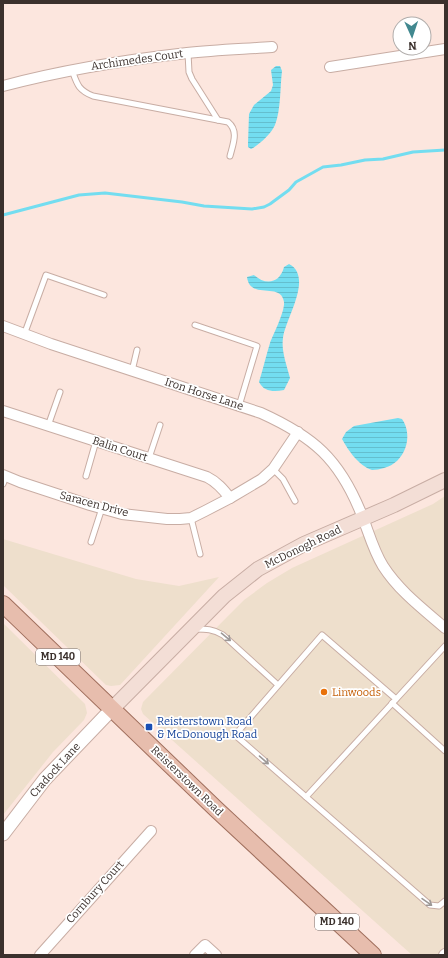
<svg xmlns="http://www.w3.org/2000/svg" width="448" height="958" font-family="Bitter,serif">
<defs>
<pattern id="water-rules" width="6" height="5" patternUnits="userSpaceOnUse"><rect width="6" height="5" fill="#73ddf0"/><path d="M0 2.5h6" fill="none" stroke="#64bece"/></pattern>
</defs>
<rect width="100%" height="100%" fill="#fce6de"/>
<!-- commercial -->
<g fill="#eedfcc">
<polygon points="445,496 445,955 412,955 143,714 141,709 143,702 228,616 244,600 267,583 292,568 433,504"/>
<polygon points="3,539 136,579 179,586 219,577 120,685 111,686 106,685 3,585"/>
<polygon points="3,623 85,704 87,713 84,720 53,752 3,815"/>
</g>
<!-- water -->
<g fill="url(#water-rules)">
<path d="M276,66h4l2,5c-2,16 -1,39 -7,54 -4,9 -16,20 -24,24l-3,-2v-3l1,-30 5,-9 17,-14 2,-6 -2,-15z"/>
<path d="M289,264c25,13 -4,55 -6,74 -2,13 4,28 7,40l-6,12c-10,2 -20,2 -25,-8 4,-13 7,-26 11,-39 4,-10 15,-32 14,-41 -3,-21 -34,-1 -37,-25l7,-2c12,11 26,8 30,-8z"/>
<path d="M398,418l4,1c12,17 3,44 -18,49 -4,1 -8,2 -12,2 -13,-4 -24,-20 -30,-31l4,-7 8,-6z"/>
</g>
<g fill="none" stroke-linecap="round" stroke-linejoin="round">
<!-- stream -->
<polyline stroke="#73ddf0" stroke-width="3" points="3,215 79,195 105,193 182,202 204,206 252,209 264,207 270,204 289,190 296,182 323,167 341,165 365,160 383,159 413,152 445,150"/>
<!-- service casing -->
<g stroke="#c8ada4" stroke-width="7">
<g id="service">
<polyline points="188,53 189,72 192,79 218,120"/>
<path d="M72,70c5,14 6,20 21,26l135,26c11,9 5,22 2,34"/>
<polyline points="195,325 257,346 239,406"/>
<polyline points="24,335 46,275 104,295"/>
<polyline points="132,371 137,350"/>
<polyline points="48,426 60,392"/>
<polyline points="149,458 160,425"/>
<polyline points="273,469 283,479 295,501"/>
<polyline points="86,476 96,441"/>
<polyline points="3,484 6,476"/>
<polyline points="191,518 200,554"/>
<polyline points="91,542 102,508"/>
<path d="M195,629c11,0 18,0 28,6l55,50"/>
<polyline points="396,699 322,635 235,735 430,905 439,906 445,901"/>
<polyline points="392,703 445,751"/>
<polyline points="306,797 445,646"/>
</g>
</g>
<!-- minor casing -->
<g stroke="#c8ada4" stroke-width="12">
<g id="minor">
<polyline points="330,67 445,49"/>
<path d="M3,86c60,-16 122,-26 184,-33 28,-3 57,-4 85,-6"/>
<path d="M3,326l48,18 210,69c53,24 78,46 100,100 7,17 12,37 22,53 16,25 40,43 62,62"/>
<path d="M3,411l204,66c10,5 16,12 23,21"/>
<polyline points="3,475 20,482 90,505 122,514 167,519 180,519 191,518 205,511 230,498 262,479 273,469 298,432"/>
<polyline points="40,955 151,831"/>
<polyline points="195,955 205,945 216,955"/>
<polyline points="444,955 445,954"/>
</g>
</g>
<!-- tertiary casing -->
<g stroke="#c8ada4" stroke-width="15">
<polyline id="tertiary" points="3,834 45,779 112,709"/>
</g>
<!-- secondary casing -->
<g stroke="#c8ada4" stroke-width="16">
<polyline id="secondary" points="112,709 224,596 258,569 304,544 394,505 445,480"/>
</g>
<!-- primary casing -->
<g stroke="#a06f5d" stroke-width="18">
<polyline id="primary" points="3,604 216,809 373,955"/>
</g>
<!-- service -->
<use href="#service" stroke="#fff" stroke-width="5"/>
<!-- minor -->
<use href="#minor" stroke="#fff" stroke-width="10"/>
<!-- tertiary -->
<use href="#tertiary" stroke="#fff" stroke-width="13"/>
<!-- secondary -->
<use href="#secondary" stroke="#f3ded6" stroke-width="14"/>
<!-- primary -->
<use href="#primary" stroke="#e7bdad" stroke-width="16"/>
</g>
<!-- one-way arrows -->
<defs><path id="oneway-shaft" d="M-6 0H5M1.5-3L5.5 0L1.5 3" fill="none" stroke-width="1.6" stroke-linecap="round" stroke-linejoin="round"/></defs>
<g stroke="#9d9896">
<use href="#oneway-shaft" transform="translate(226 637) rotate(40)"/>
<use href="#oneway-shaft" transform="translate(264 760) rotate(41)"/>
<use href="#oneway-shaft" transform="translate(427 902) rotate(35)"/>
</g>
<!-- markers -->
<circle fill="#e8710a" stroke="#fff" stroke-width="1.5" cx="324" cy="692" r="4"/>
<rect fill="#1a4fb4" stroke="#fff" stroke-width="1.5" x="145" y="723" width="8" height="8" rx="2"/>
<g text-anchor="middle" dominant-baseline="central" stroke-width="3.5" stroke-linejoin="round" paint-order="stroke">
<!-- shield labels -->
<g fill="#fff" stroke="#766f6c" stroke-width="1">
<rect x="36" y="649" width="44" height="16" rx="3"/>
<rect x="315" y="914" width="44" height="16" rx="3"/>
</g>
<g font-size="10" font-weight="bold" fill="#3b312d">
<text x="58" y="657">MD 140</text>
<text x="337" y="922">MD 140</text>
</g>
<!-- street labels -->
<g font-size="11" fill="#3b312d" stroke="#fff">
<text transform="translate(137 60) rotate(-8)">Archimedes Court</text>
<text transform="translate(204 394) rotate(18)">Iron Horse Lane</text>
<text transform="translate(120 449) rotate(18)">Balin Court</text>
<text transform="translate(94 504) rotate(15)">Saracen Drive</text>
<text transform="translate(303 547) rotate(-26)">McDonogh Road</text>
<text transform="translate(55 770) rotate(-48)">Cradock Lane</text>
<text transform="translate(187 781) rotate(44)">Reisterstown Road</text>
<text transform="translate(95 892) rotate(-48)">Cornbury Court</text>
</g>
<!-- food labels -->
<g font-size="11" fill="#c56008" stroke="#fff" text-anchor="start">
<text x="332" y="692">Linwoods</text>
</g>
<!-- transit labels -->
<g font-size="11" fill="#164399" stroke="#fff" text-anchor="start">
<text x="157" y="721">Reisterstown Road<tspan x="157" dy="13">&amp; McDonough Road</tspan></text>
</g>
</g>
<!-- border -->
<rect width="448" height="958" fill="none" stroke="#3b312d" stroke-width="8"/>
<!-- north arrow -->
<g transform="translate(412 36) rotate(177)"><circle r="19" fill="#ffffff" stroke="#b1adab"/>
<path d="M0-3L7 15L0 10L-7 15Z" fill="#41888f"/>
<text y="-6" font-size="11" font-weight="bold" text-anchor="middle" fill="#3b312d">N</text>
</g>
</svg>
